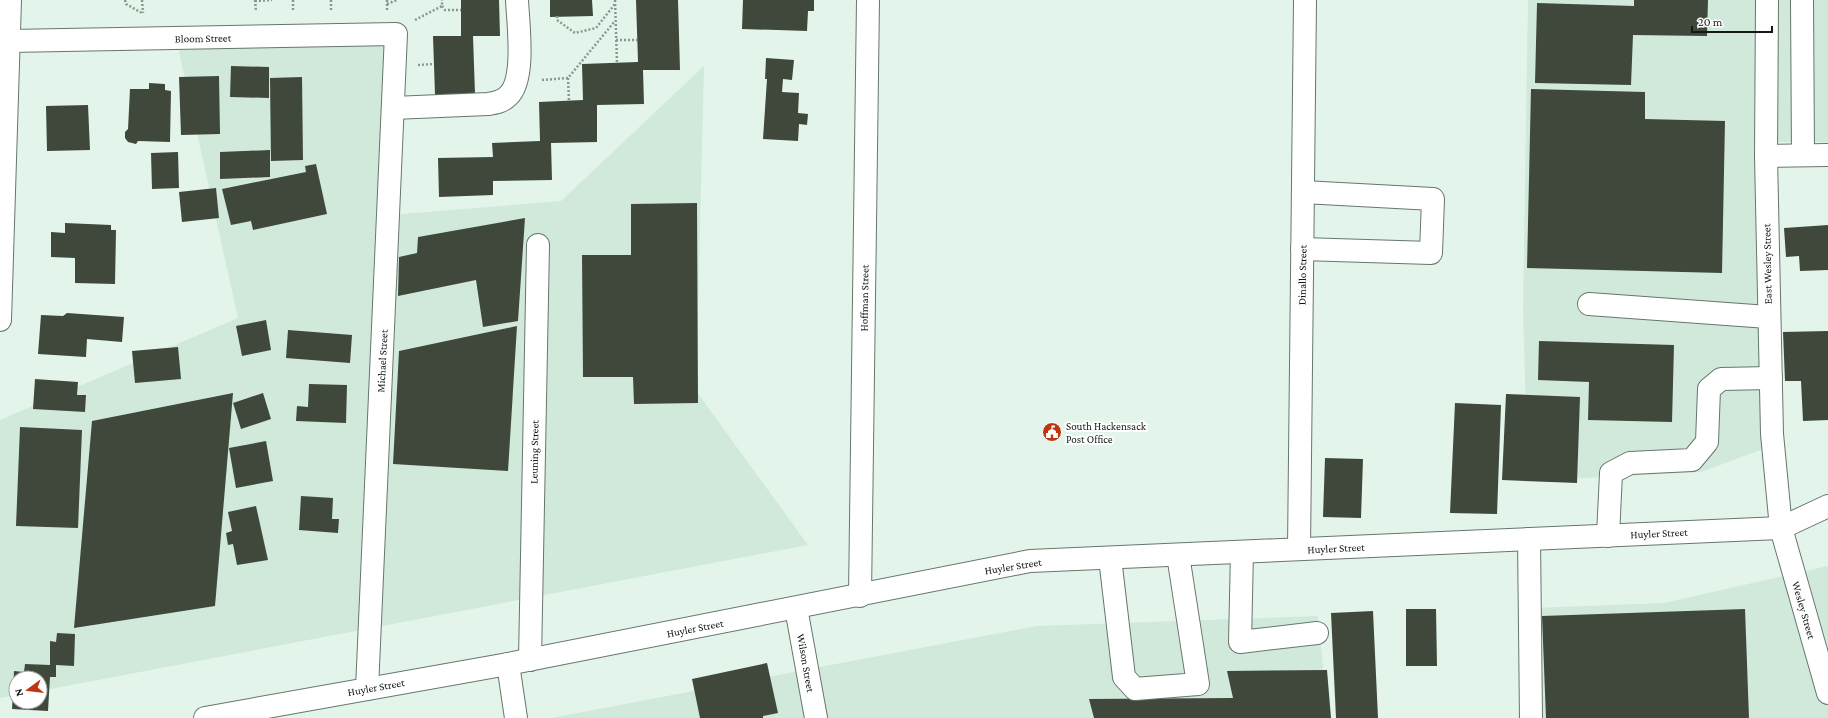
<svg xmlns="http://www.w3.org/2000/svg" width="1828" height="718" font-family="'Crimson Pro',serif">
<rect width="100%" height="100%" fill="#e3f5ea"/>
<!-- built -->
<g fill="#d0e9db">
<polygon points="1528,0 1828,0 1828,142 1766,142 1766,448 1701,472 1528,481 1523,311"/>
<polygon points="386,29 388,215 561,201 704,66 696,391 808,545 40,691 40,678 16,678 16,695 0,698 0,420 238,318 176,38"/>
<polygon points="1828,566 1828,718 1532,718 1532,608 1664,603"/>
<polygon points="1318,616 1328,718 551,718 1037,626"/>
</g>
<!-- building -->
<g fill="#3f483b" fill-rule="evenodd">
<polygon points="461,0 499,0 500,36 473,36 475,94 435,95 433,36 461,36"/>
<polygon points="550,0 592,0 593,16 550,17"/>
<polygon points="636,0 678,0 680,70 643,70 644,104 597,105 597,142 551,143 552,180 493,181 493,195 439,197 438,158 493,157 492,143 540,141 539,102 583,100 582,64 638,62"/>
<polygon points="743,0 814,0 814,11 808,11 807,31 742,29"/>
<polygon points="1634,0 1708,0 1707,36 1633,35 1631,85 1535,83 1537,3 1634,6"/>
<polygon points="766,58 794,60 792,80 783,79 782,92 799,93 798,113 808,114 807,125 799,124 798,141 763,139 767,79 765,79"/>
<polygon points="231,66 269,67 269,98 230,97"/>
<polygon points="219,76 220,134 181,135 179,77"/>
<polygon points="302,77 303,160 271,161 270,78"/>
<polygon points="149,83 165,84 165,90 171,91 170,142 138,141 136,144 128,142 125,138 125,132 128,129 130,89 149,89"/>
<polygon points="1531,89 1645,92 1645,119 1725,121 1722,273 1527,268"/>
<polygon points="88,105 90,150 47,151 46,106"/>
<polygon points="270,150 270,177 220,179 220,152"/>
<polygon points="178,152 179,188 152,189 151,153"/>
<polygon points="316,164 327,214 253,230 251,221 231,225 222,189 306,172 305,166"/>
<polygon points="216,188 219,218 182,222 179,192"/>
<polygon points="697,203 698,403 634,404 633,377 583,377 582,255 631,255 631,204"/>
<polygon points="525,218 518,321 483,327 476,280 398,296 399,257 417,253 418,237"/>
<polygon points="65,223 111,225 111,230 116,230 115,284 75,283 75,258 51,257 51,232 65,233"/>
<polygon points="1828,225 1828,270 1800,271 1799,256 1786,257 1784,228"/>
<polygon points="67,313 124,317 122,342 87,339 86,357 38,354 41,315 63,316"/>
<polygon points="266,320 271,350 242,356 236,326"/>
<polygon points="517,326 508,471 393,464 399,351"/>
<polygon points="288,330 352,335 350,363 286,358"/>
<polygon points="1828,331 1828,420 1803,421 1801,381 1785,381 1783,332"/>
<polygon points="1539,341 1674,345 1672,422 1588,420 1589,382 1538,380"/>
<polygon points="178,347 181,379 135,383 132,351"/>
<polygon points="35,379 78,382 77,395 86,395 85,412 33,409"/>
<polygon points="309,384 347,385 346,423 296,421 297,406 308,407"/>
<polygon points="233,393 215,606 74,628 92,421"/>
<polygon points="263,393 271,419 241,429 233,403"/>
<polygon points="1506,394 1580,397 1577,483 1502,480"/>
<polygon points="1455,403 1501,405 1497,514 1450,513"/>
<polygon points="20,427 82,430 78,528 16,526"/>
<polygon points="266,441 273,481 236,488 229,448"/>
<polygon points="1325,458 1363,459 1361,518 1323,517"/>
<polygon points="301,496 333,498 332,519 339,519 338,533 299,530"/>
<polygon points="256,506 268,560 237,565 233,544 228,545 226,533 232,531 228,512"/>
<polygon points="1406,609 1436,609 1437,666 1406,666"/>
<polygon points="1745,609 1749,718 1546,718 1542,616"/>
<polygon points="1373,611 1378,718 1336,718 1331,613"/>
<path d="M57,633l18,1 -1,32 -18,-1v12h-6l-2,34 -36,-2 2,-38 10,1 1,-8 25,1v-24l6,1zM16,678h24v24h-24z"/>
<polygon points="767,663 778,713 763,716 763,718 700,718 692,679"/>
<polygon points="1327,670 1331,718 1094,718 1089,699 1233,698 1227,671"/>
</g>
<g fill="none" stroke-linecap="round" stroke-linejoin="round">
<!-- minor casing -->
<g stroke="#67766d" stroke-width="24">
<g id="minor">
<polyline points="1767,0 1766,156 1772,434 1781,528 1828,693"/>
<polyline points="1802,0 1803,155"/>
<polyline points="9,41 396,34 367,689"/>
<path d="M393,108l95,-4c7,-1 14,-2 20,-8 18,-16 10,-73 9,-96"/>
<polyline points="1766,156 1828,155"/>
<polyline points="1302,249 1431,253 1433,199 1303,192"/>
<polyline points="1589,304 1768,317"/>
<polyline points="0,320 10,0"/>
<polyline points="1608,536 1611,473 1630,463 1692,460 1707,442 1709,389 1721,379 1771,378"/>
<polyline points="1529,539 1531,718"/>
<polyline points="1299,549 1305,0"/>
<polyline points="1242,552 1240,642 1317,633"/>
<polyline points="1110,558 1124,677 1135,689 1198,684 1178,555"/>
<polyline points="860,596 868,0"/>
<polyline points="796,608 816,718"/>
<polyline points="530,660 538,245"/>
<polyline points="508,664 516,718"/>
<polyline points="205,718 508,664 1030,561 1781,528 1828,506"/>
</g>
</g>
<!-- path -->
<g stroke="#8a978f" stroke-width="2.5" stroke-dasharray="2 2" stroke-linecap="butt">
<polyline points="125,0 126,4 142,13"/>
<polyline points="142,0 143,13"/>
<polyline points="255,0 256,12"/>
<polyline points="293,0 293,11"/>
<polyline points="331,0 331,11"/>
<polyline points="615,0 617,63"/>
<polyline points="255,1 272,0"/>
<polyline points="387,4 397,0"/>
<polyline points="442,6 445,10 461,10"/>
<polyline points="387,10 387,0"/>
<polyline points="557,16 557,20 575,33 596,28 615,4"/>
<polyline points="415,20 442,6 442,0"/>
<polyline points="616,40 637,40"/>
<polyline points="418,65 434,64"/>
<polyline points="568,78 569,101"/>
<polyline points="542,80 568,78 615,21"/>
</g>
<!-- minor -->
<use href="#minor" stroke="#fff" stroke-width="22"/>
</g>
<!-- icons -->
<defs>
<g id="civic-disc" transform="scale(1)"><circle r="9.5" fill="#be3510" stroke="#fff"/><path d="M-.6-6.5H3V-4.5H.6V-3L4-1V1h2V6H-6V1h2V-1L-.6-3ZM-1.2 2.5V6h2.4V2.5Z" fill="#fff"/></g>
</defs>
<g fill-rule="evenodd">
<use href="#civic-disc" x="1052" y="432"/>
</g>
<g text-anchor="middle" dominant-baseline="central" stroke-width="4" stroke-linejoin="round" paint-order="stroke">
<!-- street labels -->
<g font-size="11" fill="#121915" stroke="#fff">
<text transform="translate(203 38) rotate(-1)">Bloom Street</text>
<text transform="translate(1767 264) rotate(-91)">East Wesley Street</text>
<text transform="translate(1302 275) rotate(-89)">Dinallo Street</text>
<text transform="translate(864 298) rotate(-89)">Hoffman Street</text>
<text transform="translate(382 361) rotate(-87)">Michael Street</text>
<text transform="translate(534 452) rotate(-89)">Leuning Street</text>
<text transform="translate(1659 533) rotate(-3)">Huyler Street</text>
<text transform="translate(1336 548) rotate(-3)">Huyler Street</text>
<text transform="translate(1013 566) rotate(-9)">Huyler Street</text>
<text transform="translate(1804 610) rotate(74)">Wesley Street</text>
<text transform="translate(695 628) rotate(-11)">Huyler Street</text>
<text transform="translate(806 663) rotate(80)">Wilson Street</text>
<text transform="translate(376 687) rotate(-10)">Huyler Street</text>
</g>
<!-- poi labels -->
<g font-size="11" fill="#121915" stroke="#fff" text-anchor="start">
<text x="1066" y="426">South Hackensack<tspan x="1066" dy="13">Post Office</tspan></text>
</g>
</g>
<!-- north arrow -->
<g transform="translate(28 690) rotate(255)"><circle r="19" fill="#ffffff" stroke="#a0a3a1"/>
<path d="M0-3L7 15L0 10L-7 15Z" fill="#be3510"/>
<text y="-6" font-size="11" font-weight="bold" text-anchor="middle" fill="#121915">N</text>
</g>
<!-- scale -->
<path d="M1692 26v6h80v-6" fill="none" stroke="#121915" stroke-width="2"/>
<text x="1698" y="26" font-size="12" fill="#121915" stroke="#ffffff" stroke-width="3" paint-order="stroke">20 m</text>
</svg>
